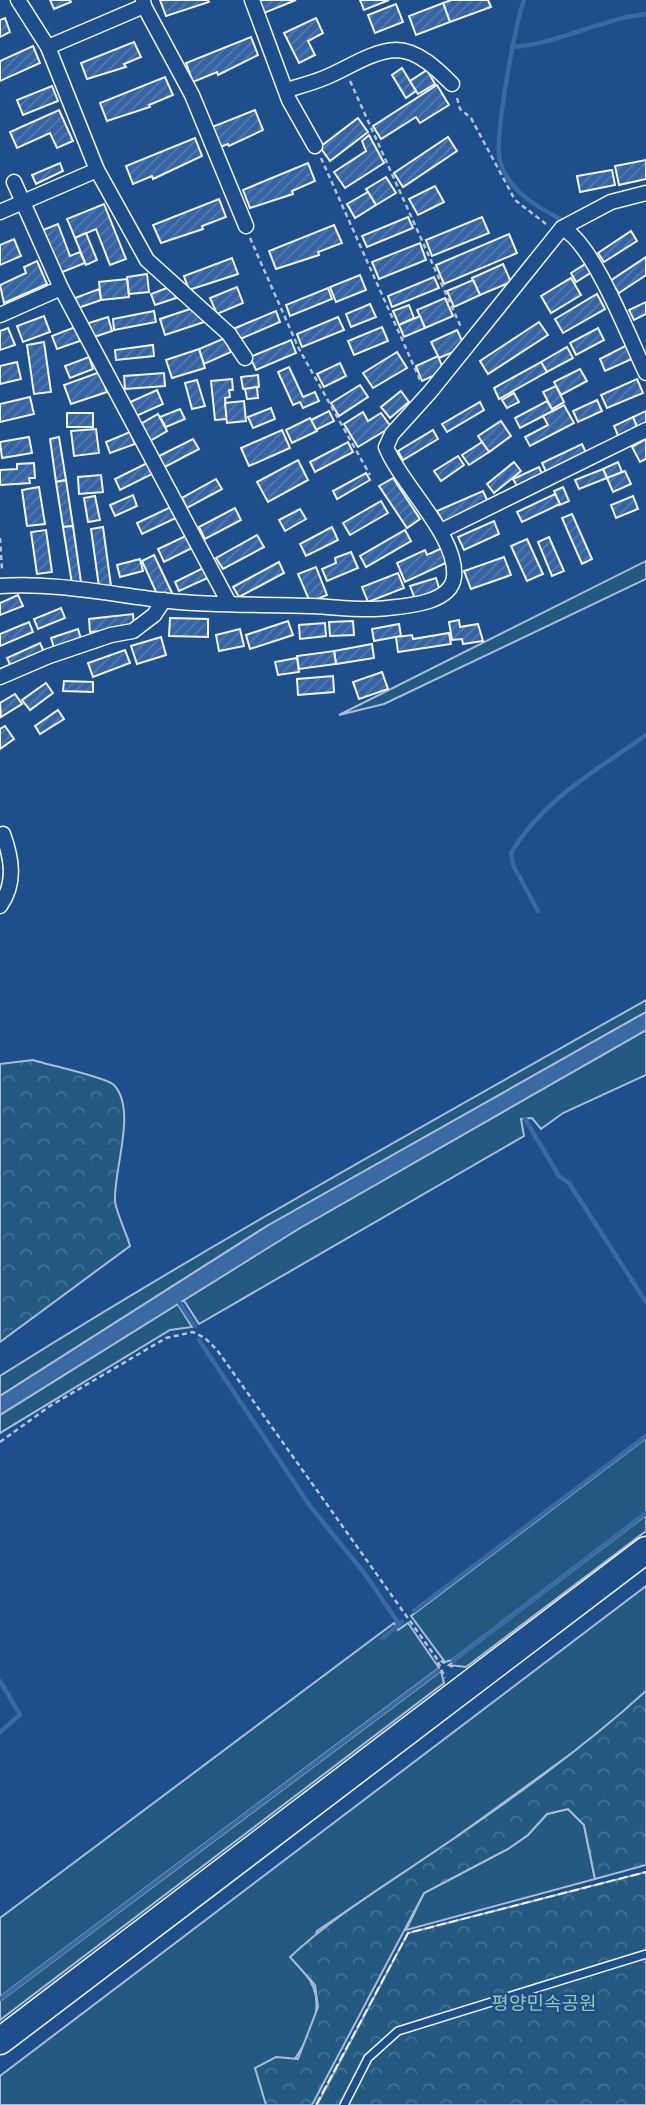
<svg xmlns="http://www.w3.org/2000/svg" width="646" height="2105" font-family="Raleway,'Noto Sans KR',sans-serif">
<defs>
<pattern id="forest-crowns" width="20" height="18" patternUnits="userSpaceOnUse" patternTransform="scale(1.75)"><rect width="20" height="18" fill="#245a82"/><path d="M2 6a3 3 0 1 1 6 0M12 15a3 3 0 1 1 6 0" fill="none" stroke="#447295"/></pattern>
<pattern id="building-hatch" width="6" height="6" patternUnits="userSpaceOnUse" patternTransform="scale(1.75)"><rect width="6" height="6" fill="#3563a3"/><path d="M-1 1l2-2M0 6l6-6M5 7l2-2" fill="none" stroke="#537ab1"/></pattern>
</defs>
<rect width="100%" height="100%" fill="#1f4e8c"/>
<!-- green -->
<g fill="#245a82" stroke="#a8bbd7" stroke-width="2">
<polygon points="646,561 646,579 384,704 339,715"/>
<path d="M646,1000v12l-379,214 -267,170v-20c211,-133 429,-253 646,-376z"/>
<polygon points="646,1030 646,1075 563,1113 541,1129 532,1118 521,1119 524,1136 199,1324 183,1299 300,1228"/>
<polygon points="177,1303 192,1327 170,1330 0,1433 0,1415"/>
<polygon points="646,1438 646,1512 452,1660 445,1662 411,1616"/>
<polygon points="646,1515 646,1531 466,1667 449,1665"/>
<path d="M646,1586v105l-45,41 -149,108 -135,91 -13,41c38,44 -20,94 -38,133h-266v-29z"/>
<polygon points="394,1623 398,1630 408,1623 439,1668 0,1997 0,1918"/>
<polygon points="441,1671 444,1683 0,2020 0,2001"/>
<polygon points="568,1809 584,1825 595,1879 406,1930 424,1893 508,1849 528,1835 547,1814"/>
</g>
<!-- forest -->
<g fill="url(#forest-crowns)" stroke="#a8bbd7" stroke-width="2">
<path d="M33,1060c15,5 73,17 81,25 23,25 0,82 1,115 0,10 12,34 15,46l-130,96v-278z"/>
<path d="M646,1691v174l-51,14 -11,-54 -16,-16 -21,5 -19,21 -20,14 -84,44 -112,212h-46l-11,-37 21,-11 22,2 20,-52 -3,-22 -25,-28c44,-41 97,-73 147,-107 72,-49 144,-100 209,-159z"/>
<polygon points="646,1872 646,2105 317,2105 408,1933"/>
</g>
<!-- water -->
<polygon fill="#3b69a3" stroke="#a8bbd7" stroke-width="2" points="646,1012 646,1030 300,1228 0,1415 0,1396 267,1226"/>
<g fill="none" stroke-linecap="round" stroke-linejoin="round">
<!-- stream -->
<g stroke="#3b69a3" stroke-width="4.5">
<path d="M524,0c-9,26 -30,137 -24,161 8,30 37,46 62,59"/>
<path d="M512,47c47,-3 88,-28 134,-33"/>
<path d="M538,911l-25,-46 -2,-12c31,-53 86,-83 135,-118"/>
<polyline points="525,1119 559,1176 569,1183 646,1302"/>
<polyline points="177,1299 195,1326"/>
<polyline points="199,1340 310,1506 365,1574 399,1624"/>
<polyline points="414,1611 646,1436"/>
<polyline points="383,1638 402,1622"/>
<polyline points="453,1661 646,1513"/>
<polyline points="0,1681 20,1715 0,1732"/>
<polyline points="0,1999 438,1671"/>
</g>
</g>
<!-- building -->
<g fill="url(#building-hatch)" stroke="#f2f6ff" stroke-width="2">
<polygon points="50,0 70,0 71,2 54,9"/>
<polygon points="160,0 208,0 209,2 166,16"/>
<polygon points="259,0 296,0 264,13"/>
<polygon points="360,0 389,0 364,10"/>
<polygon points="451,0 488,0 491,7 450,22 443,3"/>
<polygon points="443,3 450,22 416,35 409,16"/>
<polygon points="396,4 403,22 375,33 368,15"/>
<polygon points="5,18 10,32 0,37 0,20"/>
<polygon points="316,18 323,33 308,41 315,55 299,63 284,33"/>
<polygon points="251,37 258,55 218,75 217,72 193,82 186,63"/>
<polygon points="134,42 141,57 124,64 126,67 87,79 81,63"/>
<polygon points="33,46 40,63 0,81 0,61"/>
<polygon points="402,68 416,91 406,98 392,75"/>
<polygon points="427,70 435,84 418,94 410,81"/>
<polygon points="165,77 173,95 149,105 150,107 107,121 100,103"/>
<polygon points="437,85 449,105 420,123 416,117 381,139 373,126"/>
<polygon points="52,86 58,101 23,115 17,100"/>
<polygon points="59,110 73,141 57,148 50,133 17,148 10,132"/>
<polygon points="255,110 263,130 229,146 228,144 220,147 212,127"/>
<polygon points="358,118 368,132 330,161 320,147"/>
<polygon points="369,135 384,163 345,188 334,172 366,151 362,141"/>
<polygon points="448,137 457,151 403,187 394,173"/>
<polygon points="195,138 202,156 153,179 152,176 133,184 126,166"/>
<polygon points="646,160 646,179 619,185 615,166"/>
<polygon points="60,163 63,171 36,184 32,175"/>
<polygon points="308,163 315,181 292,191 293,194 250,208 243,190"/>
<polygon points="612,170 615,185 580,192 577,176"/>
<polygon points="386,177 396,193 376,205 366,189"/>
<polygon points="435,186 444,202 418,215 409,199"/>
<polygon points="368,192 376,205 355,218 347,204"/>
<polygon points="219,199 226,217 202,226 203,229 161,243 153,225"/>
<polygon points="104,204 126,259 110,265 96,229 75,238 67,219"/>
<polygon points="408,217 413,228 367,247 362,236"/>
<polygon points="482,217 489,233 432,256 426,240"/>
<polygon points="58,224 70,256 80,252 85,263 60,273 43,230"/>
<polygon points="334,225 342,243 318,252 319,255 276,269 269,251"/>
<polygon points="631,231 637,241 604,262 598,253"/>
<polygon points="86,233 97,260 86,265 75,238"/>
<polygon points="509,234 517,253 444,284 436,265"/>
<polygon points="14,239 21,256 0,265 0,245"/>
<polygon points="420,243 426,260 379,279 372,262"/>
<polygon points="646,257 646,275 619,293 610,281"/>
<polygon points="232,258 238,274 189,290 184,276"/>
<polygon points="37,261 47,284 4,303 0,285 26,273 24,267"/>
<polygon points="587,263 592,272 576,282 571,273"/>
<polygon points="503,264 511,282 480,295 472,278"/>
<polygon points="147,274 149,292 129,294 127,277"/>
<polygon points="360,275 366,290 336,302 330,287"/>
<polygon points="434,277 439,288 392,307 388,296"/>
<polygon points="571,278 581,295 551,313 541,296"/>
<polygon points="127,279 129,297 101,300 99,282"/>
<polygon points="473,280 480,295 454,307 447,291"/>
<polygon points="172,286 176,298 155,305 151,294"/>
<polygon points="237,287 243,303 217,314 210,298"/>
<polygon points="328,288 332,299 290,316 286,305"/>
<polygon points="99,289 101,300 78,308 75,298"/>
<polygon points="597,294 605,309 563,333 555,319"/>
<polygon points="445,298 453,316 425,328 417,310"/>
<polygon points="646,302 646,314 634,320 629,310"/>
<polygon points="370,304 376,317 351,327 346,314"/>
<polygon points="409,305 414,318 399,325 393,311"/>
<polygon points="199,306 204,322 165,335 160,319"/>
<polygon points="154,311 156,322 114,330 113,319"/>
<polygon points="276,311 280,322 238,340 233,329"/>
<polygon points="44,316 50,332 23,342 17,326"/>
<polygon points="420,316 425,328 404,337 399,325"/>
<polygon points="108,317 112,331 91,338 86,324"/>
<polygon points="338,317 344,330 302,347 297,334"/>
<polygon points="539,322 548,335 488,374 480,361"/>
<polygon points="75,327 80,341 57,349 52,336"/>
<polygon points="382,327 388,341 354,355 348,341"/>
<polygon points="8,328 15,345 0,350 0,331"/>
<polygon points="598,328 604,340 576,355 570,343"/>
<polygon points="457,330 465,347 439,358 431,342"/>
<polygon points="225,338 231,352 204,364 199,349"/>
<polygon points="291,340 296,353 256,370 250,357"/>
<polygon points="44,342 51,392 34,394 27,345"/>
<polygon points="153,345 154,356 116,360 115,350"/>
<polygon points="627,345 634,358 605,371 600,359"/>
<polygon points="567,347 573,358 547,372 541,362"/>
<polygon points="199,349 205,368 172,378 166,360"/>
<polygon points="397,352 407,368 373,388 363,373"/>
<polygon points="438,356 444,371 422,381 416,366"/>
<polygon points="89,357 93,369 70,378 65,366"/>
<polygon points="17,362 21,379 0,384 0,366"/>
<polygon points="541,362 547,372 499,399 494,388"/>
<polygon points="340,363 346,376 324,387 317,374"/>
<polygon points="289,367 303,397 315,392 319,401 303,408 300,402 293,405 278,372"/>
<polygon points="580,369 587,381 561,395 554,382"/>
<polygon points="100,372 107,392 71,404 64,385"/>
<polygon points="164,373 165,386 125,389 124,376"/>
<polygon points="258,375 259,387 243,389 241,377"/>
<polygon points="232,379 233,390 229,390 230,397 225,398 227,419 215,420 211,381"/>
<polygon points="637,379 643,393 607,408 601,395"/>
<polygon points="197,380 205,406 192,409 185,383"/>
<polygon points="360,385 368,397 339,416 331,403"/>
<polygon points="556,386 564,402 552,409 543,392"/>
<polygon points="257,387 258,398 247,399 245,389"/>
<polygon points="157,390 163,404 134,417 128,403"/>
<polygon points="401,391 409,402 390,418 381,407"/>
<polygon points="514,393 519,402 507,408 502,400"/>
<polygon points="30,397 34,414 0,422 0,404"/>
<polygon points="597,400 602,411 578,422 573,411"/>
<polygon points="244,401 246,421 227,423 225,403"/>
<polygon points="547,401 553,411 520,428 515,418"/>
<polygon points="480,402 484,410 447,432 442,424"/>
<polygon points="564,405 574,423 530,446 525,437 548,425 543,416"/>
<polygon points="271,408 275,419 253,428 248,417"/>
<polygon points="180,409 185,419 166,427 160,417"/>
<polygon points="329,411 334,421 316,430 311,420"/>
<polygon points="646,411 646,423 637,427 633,417"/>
<polygon points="363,412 368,421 381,413 391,427 358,447 344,424"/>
<rect x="67" y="413" width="26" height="14"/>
<polygon points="158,414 167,431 148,442 139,425"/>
<polygon points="633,417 638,430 619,438 614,426"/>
<polygon points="310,418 317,431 292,443 286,430"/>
<polygon points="501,421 511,436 489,452 478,436"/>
<polygon points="96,429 99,453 74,456 71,431"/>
<polygon points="282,430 290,448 249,466 241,448"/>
<polygon points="433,430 438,439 403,460 398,451"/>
<polygon points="130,432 135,444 110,453 106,442"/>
<polygon points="29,437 32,453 2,458 0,442"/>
<polygon points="59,437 66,480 56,482 50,439"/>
<polygon points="193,439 199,449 163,468 157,457"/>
<polygon points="646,439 646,459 640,462 632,447"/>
<polygon points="348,442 353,452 315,472 310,462"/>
<polygon points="482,442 489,452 469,465 462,455"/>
<polygon points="582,444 587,455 547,474 542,463"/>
<polygon points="458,456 464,465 441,481 434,471"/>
<polygon points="298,460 308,480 268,502 257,482"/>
<polygon points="149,462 154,473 120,490 115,479"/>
<polygon points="514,462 521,471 494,493 487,484"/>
<polygon points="618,462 622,472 607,478 603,469"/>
<polygon points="34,463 35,478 29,478 30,483 0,485 0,470 17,469 17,464"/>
<polygon points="539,467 543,476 518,488 513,479"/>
<polygon points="603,469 607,478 579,489 575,480"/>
<polygon points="625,471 631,484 613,492 607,478"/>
<polygon points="366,473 370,480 337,499 333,491"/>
<polygon points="101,475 103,492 79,494 78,477"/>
<polygon points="393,478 420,519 407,528 379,486"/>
<polygon points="216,479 222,489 187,508 182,498"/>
<polygon points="66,480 73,526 63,527 56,482"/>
<polygon points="39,487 45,524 27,526 22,490"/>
<polygon points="563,487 569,501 560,505 554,491"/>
<polygon points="483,491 488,502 443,522 437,511"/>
<polygon points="555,494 560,504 522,522 517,512"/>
<polygon points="133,495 137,506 115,516 110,505"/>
<polygon points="95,496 100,520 88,522 84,498"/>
<polygon points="633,496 638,509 616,518 611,505"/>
<polygon points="381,501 388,513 350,535 343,523"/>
<polygon points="173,506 178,517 142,534 137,523"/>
<polygon points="235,508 241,520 205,539 199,527"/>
<polygon points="300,509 306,519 285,531 279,520"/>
<polygon points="572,514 592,559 582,564 562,518"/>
<polygon points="494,521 499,534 464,550 458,537"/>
<polygon points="73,526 81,582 72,584 63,527"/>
<polygon points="103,527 111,586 99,587 91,529"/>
<polygon points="332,527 338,540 306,556 300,544"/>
<polygon points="46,530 52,572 37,574 31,532"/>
<polygon points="405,530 411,541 366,567 360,556"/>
<polygon points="190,534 196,546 164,562 158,549"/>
<polygon points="257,535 264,547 223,569 216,558"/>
<polygon points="549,537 564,571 552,576 538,542"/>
<polygon points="527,539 543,574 527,581 511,546"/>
<polygon points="442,548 448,562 405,582 397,563 425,550 427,555"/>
<polygon points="351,552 358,568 327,581 322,569 336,563 335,558"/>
<polygon points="154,555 173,595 157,594 142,561"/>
<polygon points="504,557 511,575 471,589 464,571"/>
<polygon points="140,559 143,571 120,577 117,565"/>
<polygon points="279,562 284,573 239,597 233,587"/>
<polygon points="207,566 212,576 179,591 175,582"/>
<polygon points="316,567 327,595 310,602 298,574"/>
<polygon points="398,573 404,588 368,602 362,587"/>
<polygon points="436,578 440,591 415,599 410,586"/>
<polygon points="18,595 23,606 0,615 0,603"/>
<polygon points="61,608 65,618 38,629 34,619"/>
<polygon points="133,614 134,628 90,632 89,619"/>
<polygon points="170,618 208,619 208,637 169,636"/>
<polygon points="459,620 460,627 478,624 483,641 463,644 462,639 452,640 449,622"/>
<polygon points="288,621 293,635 250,649 246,635"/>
<polygon points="353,621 354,635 330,636 329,622"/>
<polygon points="29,622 33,632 0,646 0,634"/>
<polygon points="325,623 326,636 300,639 299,625"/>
<polygon points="399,624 401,636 374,641 372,629"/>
<polygon points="78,629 82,642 55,651 51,638"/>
<polygon points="240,629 244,646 219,651 216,635"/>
<polygon points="449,633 451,644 398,652 396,637 412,635 413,639"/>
<polygon points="161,637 166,655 137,664 131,646"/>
<polygon points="40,643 45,654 12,669 7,658"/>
<polygon points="372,644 374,658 336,664 334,651"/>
<polygon points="125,650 130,663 93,677 88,663"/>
<polygon points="334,651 336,664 299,669 297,656"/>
<polygon points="297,658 299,672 278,675 275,662"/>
<polygon points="382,672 388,689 359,699 353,682"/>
<polygon points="333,676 334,692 298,695 297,679"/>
<polygon points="64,681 93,682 93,692 63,691"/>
<polygon points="46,683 53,693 30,710 22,700"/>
<polygon points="15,694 22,704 1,717 0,703"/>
<polygon points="58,710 64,719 40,734 35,726"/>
<polygon points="5,726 14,739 0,749 0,729"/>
</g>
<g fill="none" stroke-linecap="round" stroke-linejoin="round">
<!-- service casing -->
<g stroke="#f2f6ff" stroke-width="10">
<polyline id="service" points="344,2105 368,2058 398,2031 646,1954"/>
</g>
<!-- minor casing -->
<g stroke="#f2f6ff" stroke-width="17">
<g id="minor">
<polyline points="252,0 289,100 315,146"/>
<polyline points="144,6 192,95 246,226"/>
<polyline points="48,47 144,6 143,0"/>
<path d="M287,90c13,-4 25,-7 37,-12 23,-9 47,-27 72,-28 22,0 42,20 56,34"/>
<polyline points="97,170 147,260 229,334 245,358"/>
<polyline points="14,182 61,288 229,603"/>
<polyline points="0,212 97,170 48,47 18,0"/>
<path d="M562,228c31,14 68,112 84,145"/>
<polyline points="0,315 61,288"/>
<polyline points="441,531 646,430"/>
<path d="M0,586c57,-4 113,9 169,15 47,5 96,3 144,5 24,1 50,5 74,2 21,-2 64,-5 67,-31 4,-41 -53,-92 -68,-130l6,-13 38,-42 132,-164 49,-26 35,-9"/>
<polyline points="0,677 49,656 111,635 133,631 154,615 164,600"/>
<path d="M0,906c16,-23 12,-47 3,-72"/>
</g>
</g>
<!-- motorway casing -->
<g stroke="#f2f6ff" stroke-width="29">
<polyline id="motorway" points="0,2041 646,1550"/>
</g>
<!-- path -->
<g stroke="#b3c4dc" stroke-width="2.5" stroke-dasharray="5 3.5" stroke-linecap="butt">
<polyline points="350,81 461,327"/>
<polyline points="457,98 460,109 471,118 515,200 546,224"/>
<polyline points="321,158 421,382"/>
<polyline points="250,238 299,349 370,475"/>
<polyline points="0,538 2,570"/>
<polyline points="0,1442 50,1406 166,1338 193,1332 205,1338 217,1350 437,1659 455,1668"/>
<polyline points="438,1662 445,1678"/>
</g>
<!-- service -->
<use href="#service" stroke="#1f4e8c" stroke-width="7"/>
<!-- minor -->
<use href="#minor" stroke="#1f4e8c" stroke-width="14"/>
<!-- motorway -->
<use href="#motorway" stroke="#1f4e8c" stroke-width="26"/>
<!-- fence -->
<polyline stroke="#f2f6ff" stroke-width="2" stroke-dasharray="9 3.5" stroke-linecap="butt" points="316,2105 408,1933 646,1872"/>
</g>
<g text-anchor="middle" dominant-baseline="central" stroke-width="5" stroke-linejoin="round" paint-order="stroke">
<!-- park labels -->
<g font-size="19" fill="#97c8a6" stroke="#1f4e8c">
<text x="544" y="2003">평양민속공원</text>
</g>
</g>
</svg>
